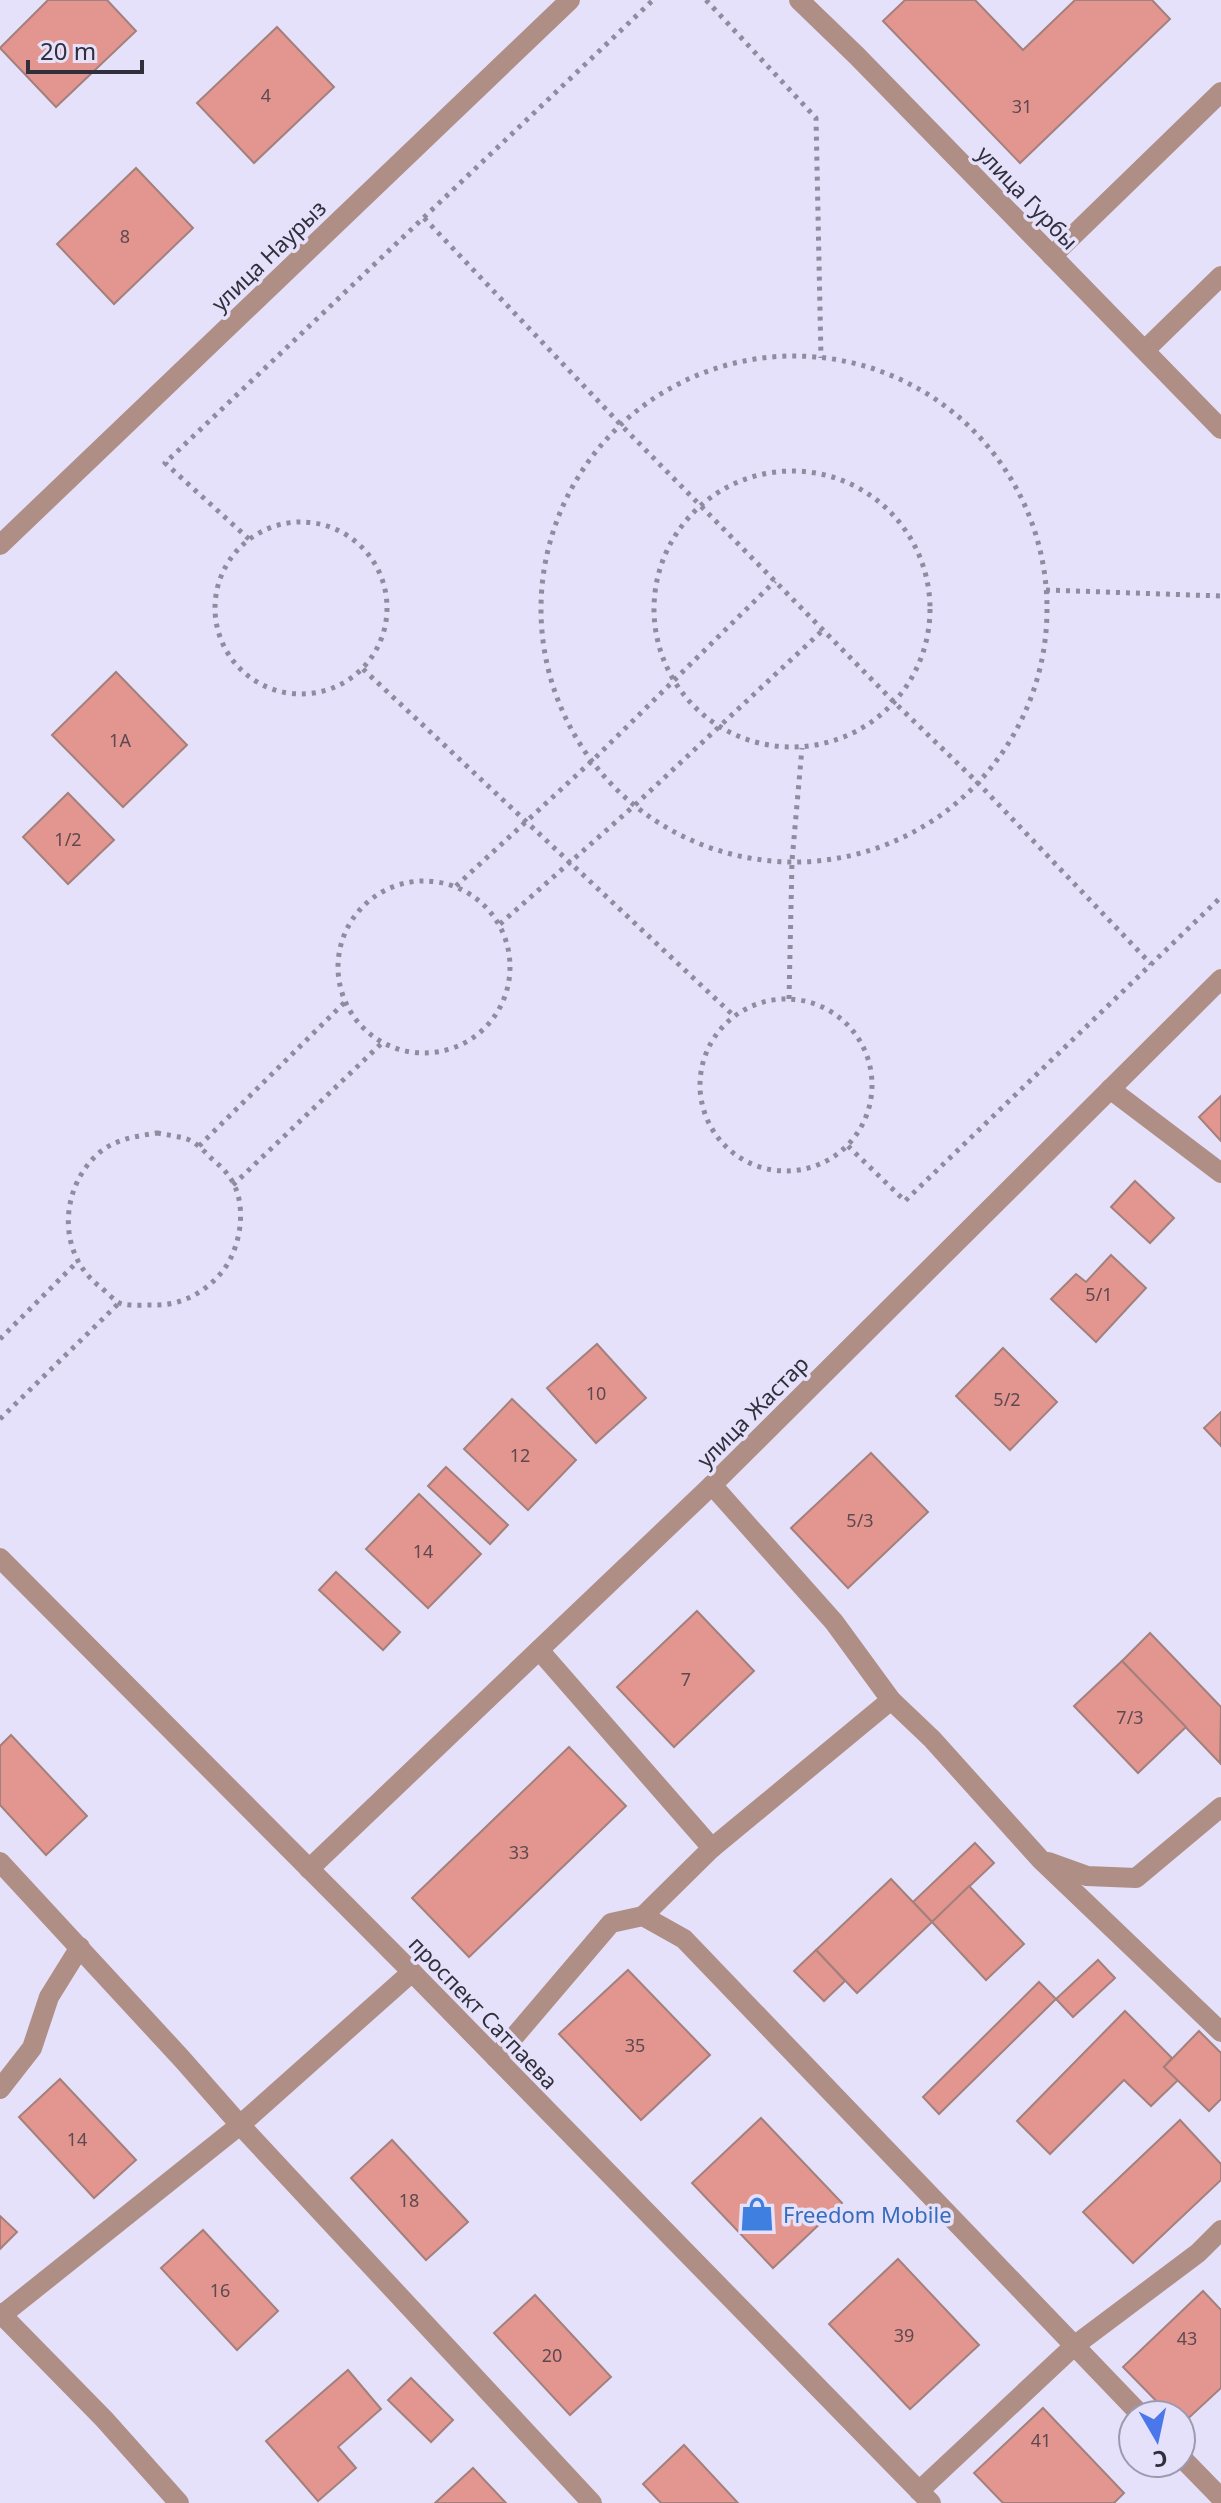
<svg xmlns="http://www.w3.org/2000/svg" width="1221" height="2503" font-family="'Noto Sans',sans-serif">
<rect width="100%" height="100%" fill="#e5e1fb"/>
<!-- building -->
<g fill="#e39690" stroke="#a3807c" stroke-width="2">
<polygon points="48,0 107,0 136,31 56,107 0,48"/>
<polygon points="905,0 975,0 1023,50 1075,0 1152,0 1170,19 1020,163 883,21"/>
<polygon points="277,27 334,87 254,163 197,103"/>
<polygon points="136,168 193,228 114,304 57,244"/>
<polygon points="116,672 187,745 123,807 52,735"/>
<polygon points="68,793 114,840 68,884 23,837"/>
<polygon points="1221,1096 1221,1141 1199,1117"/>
<polygon points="1135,1181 1174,1218 1150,1243 1111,1207"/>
<polygon points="1111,1255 1146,1288 1096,1342 1051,1299 1076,1274 1086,1282"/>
<polygon points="597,1344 646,1398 596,1443 547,1388"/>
<polygon points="1003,1348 1057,1402 1010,1450 956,1396"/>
<polygon points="512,1399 576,1460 528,1510 464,1449"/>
<polygon points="1221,1412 1221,1446 1204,1428"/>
<polygon points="871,1453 928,1512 848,1588 791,1528"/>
<polygon points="446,1467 508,1525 490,1544 428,1486"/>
<polygon points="419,1494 481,1554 428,1608 366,1549"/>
<polygon points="336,1572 400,1632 383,1650 319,1590"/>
<polygon points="697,1611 754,1671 674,1747 617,1687"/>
<polygon points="1150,1633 1221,1707 1220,1763 1122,1661"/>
<polygon points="1122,1661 1186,1727 1138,1773 1074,1706"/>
<polygon points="11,1735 87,1816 46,1855 0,1805 0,1746"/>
<polygon points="569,1747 626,1806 469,1957 412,1898"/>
<polygon points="975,1843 994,1863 932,1922 913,1902"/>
<polygon points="891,1879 932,1922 857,1993 816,1950"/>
<polygon points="969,1886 1024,1944 986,1980 932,1922"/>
<polygon points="816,1950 845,1981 824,2001 794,1971"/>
<polygon points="1098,1960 1115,1978 1073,2017 1056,1999"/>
<polygon points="628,1970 710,2055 641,2120 559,2034"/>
<polygon points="1039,1982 1056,1999 939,2114 923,2097"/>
<polygon points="1125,2011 1172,2058 1164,2067 1178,2080 1151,2106 1124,2080 1050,2154 1017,2121"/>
<polygon points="1199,2031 1221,2053 1221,2099 1209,2111 1164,2067"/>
<polygon points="60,2079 136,2160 94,2198 19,2117"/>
<polygon points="761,2118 842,2203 773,2268 692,2183"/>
<polygon points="1180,2120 1221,2164 1221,2180 1133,2263 1083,2212"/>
<polygon points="392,2140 468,2222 426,2260 351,2178"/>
<polygon points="0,2216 17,2232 0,2249"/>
<polygon points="203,2230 278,2311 237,2350 161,2268"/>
<polygon points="898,2259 979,2345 910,2409 829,2324"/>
<polygon points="1203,2291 1221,2310 1221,2388 1181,2425 1181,2415 1170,2415 1123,2367"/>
<polygon points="535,2295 611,2377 570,2415 494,2333"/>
<polygon points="348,2370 381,2409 338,2447 356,2468 318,2501 266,2441"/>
<polygon points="411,2378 453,2420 431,2442 388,2400"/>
<polygon points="1043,2408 1124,2493 1114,2503 1003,2503 974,2473"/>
<polygon points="684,2445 738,2503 661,2503 643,2484"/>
<polygon points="473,2468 506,2503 435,2503"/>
</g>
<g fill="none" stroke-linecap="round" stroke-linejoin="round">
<!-- path -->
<g stroke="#8f8c9f" stroke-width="5" stroke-dasharray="4 6" stroke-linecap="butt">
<polyline points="706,0 816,118 821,358"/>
<polyline points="424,218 621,425 894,702 978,783 1151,964"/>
<circle cx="794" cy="609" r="253"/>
<circle cx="792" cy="609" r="138"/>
<circle cx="301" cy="608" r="86"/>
<polyline points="249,539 165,463 653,0"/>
<polyline points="1046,590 1221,596"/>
<polyline points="363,669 734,1016"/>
<circle cx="424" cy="967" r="86"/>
<polyline points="456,886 593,760 775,581"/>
<polyline points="500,924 635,805 823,630"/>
<circle cx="786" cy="1085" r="86"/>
<polyline points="789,999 792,861 802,748"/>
<path d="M157,1133c10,2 21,3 30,6 10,4 17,12 24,19 6,5 13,11 17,17 20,25 14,68 -3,93 -17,23 -43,38 -72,37 -10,0 -21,1 -31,-1 -7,-2 -16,-13 -23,-18 -43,-34 -39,-100 1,-134 16,-13 37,-16 57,-19z"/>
<polyline points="199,1146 345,1002"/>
<polyline points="848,1146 905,1201 1221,897"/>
<polyline points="233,1185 382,1043"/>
<polyline points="0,1339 78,1261"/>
<polyline points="0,1419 118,1304"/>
</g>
<!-- minor -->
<g stroke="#af8e85" stroke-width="20">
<polyline points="799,0 857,56 1221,429"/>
<polyline points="1052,256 1221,92"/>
<polyline points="1145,350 1221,276"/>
<polyline points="0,545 570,0"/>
<polyline points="1110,1089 1221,1173"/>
<polyline points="712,1485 834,1622 891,1700 932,1739 1041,1860 1221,2032"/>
<polyline points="0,1558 412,1972 931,2503"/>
<polyline points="539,1650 712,1848"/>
<polyline points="0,1862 182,2059 240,2125 592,2503"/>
<polyline points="1048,1862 1087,1876 1136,1878 1221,1807"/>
<polyline points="309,1869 712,1485 1221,979"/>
<polyline points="643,1916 712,1848 891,1700"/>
<polyline points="496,2058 611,1923 643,1916 684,1939 1141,2415"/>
<polyline points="0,2089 32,2048 49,1997 80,1947"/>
<polyline points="0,2313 2,2315 240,2125 412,1972"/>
<polyline points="2,2315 104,2419 179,2503"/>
<polyline points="1181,2457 1221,2498"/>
<polyline points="919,2491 1074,2346 1198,2253 1221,2230"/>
</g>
</g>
<!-- icons -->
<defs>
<g id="shop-bare" transform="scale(2.76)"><path d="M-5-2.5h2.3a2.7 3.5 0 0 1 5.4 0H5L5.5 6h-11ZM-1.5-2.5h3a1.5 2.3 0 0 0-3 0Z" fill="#3f7fe0" stroke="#e5e1fb" stroke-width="2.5" paint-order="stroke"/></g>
</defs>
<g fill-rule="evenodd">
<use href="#shop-bare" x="757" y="2214"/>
</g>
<g text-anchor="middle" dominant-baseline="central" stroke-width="7" stroke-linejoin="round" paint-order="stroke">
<!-- number labels -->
<g font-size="18" fill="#5e4950">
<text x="266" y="95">4</text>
<text x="1022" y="106">31</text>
<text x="125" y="236">8</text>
<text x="120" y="740">1А</text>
<text x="68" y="839">1/2</text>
<text x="1099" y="1294">5/1</text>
<text x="596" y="1393">10</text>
<text x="1007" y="1399">5/2</text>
<text x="520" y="1455">12</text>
<text x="860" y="1520">5/3</text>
<text x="423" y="1551">14</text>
<text x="686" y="1679">7</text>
<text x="1130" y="1717">7/3</text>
<text x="519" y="1852">33</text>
<text x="635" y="2045">35</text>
<text x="77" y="2139">14</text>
<text x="409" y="2200">18</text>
<text x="220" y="2290">16</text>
<text x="904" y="2335">39</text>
<text x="1187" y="2338">43</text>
<text x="552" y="2355">20</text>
<text x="1041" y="2440">41</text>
</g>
<!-- street labels -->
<g font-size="22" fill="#312f3b" stroke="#e5e1fb">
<text transform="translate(1028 197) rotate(46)">улица Гурбы</text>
<text transform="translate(268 255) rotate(-44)">улица Наурыз</text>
<text transform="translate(752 1411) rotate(-45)">улица Жастар</text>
<text transform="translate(484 2012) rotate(46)">проспект Сатпаева</text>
</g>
<!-- shop labels -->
<g font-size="22" fill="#366cbe" stroke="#e5e1fb" text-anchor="start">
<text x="783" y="2214">Freedom Mobile</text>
</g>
</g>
<!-- north arrow -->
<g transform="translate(1157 2439) rotate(171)"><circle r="38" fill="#e5e1fb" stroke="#9d9aae" stroke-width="2"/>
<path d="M0-6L14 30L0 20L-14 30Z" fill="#4a77ea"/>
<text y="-12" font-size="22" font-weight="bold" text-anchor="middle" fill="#312f3b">С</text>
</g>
<!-- scale -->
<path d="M28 60v12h114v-12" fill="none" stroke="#312f3b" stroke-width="4"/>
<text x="40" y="60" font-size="24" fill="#312f3b" stroke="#e5e1fb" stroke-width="6" paint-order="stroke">20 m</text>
</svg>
